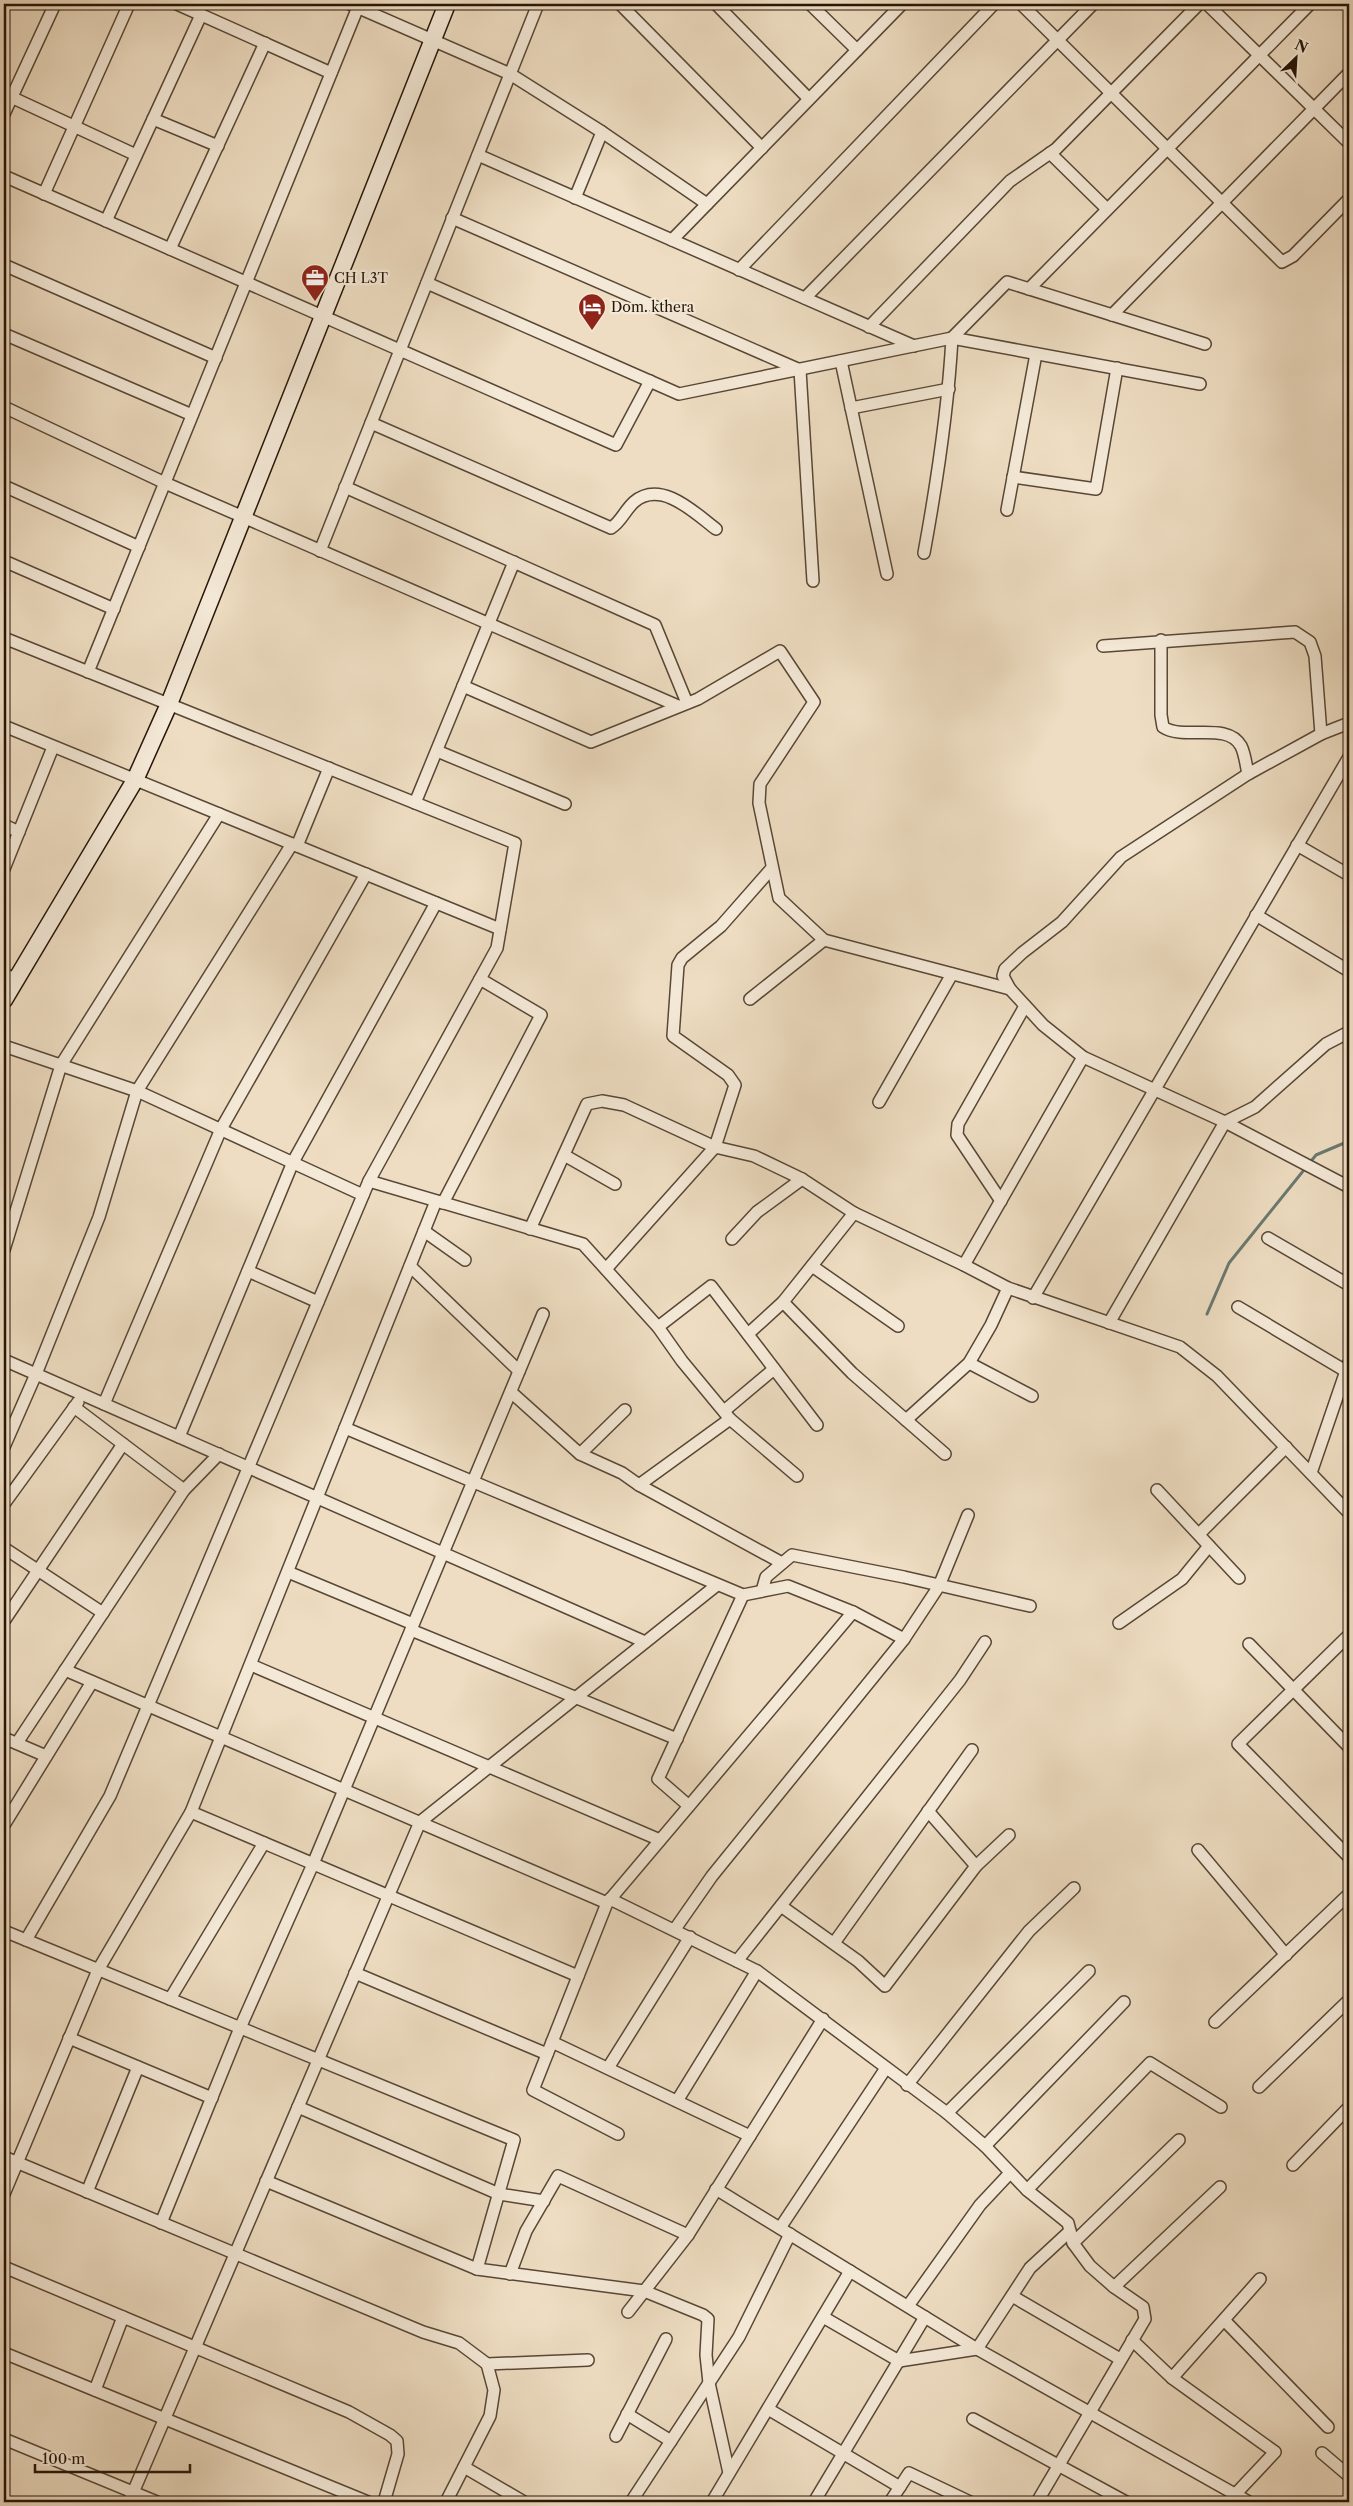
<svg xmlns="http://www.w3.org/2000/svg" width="1353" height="2506" font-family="'Libre Caslon Text',serif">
<rect width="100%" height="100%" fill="#eeddc2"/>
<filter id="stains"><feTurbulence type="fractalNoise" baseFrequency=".004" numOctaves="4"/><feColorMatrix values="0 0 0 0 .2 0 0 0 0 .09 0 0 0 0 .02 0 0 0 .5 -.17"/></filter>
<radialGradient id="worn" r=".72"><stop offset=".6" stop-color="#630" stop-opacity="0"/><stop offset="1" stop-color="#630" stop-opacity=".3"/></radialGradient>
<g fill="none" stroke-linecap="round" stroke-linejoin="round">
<!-- stream -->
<polyline stroke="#6b7971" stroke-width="3" points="1207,1314 1229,1263 1316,1155 1349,1141"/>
<!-- street casing -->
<g stroke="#584736" stroke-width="14">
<g id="street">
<polyline points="177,4 331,73"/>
<polyline points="350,4 510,74 602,132 707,204"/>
<polyline points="620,4 762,148"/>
<polyline points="716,4 809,99"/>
<polyline points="810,4 857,50"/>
<polyline points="1021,4 1282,262 1293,256 1349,199"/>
<polyline points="1207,4 1349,143"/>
<polyline points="11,97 136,155"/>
<polyline points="4,114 55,4"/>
<polyline points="153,119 218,146"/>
<polyline points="1050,153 1107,209"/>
<polyline points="478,155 914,346"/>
<polyline points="4,176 616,445 650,381"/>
<polyline points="44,194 129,4"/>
<polyline points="575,198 602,132"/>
<polyline points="452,218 800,370 813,581"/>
<polyline points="106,221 201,15"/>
<polyline points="672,240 902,4"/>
<polyline points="170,249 265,43"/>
<polyline points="4,265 216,358"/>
<polyline points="739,270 994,4"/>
<polyline points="427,283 679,394 952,338 1200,384"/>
<polyline points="1029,289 1310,4"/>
<polyline points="805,298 1093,4"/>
<polyline points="1112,315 1349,73"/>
<polyline points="869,327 1010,181 1056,149 1199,4"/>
<polyline points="4,334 192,415"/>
<polyline points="841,361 887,574"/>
<polyline points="4,407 165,483 678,706"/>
<polyline points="851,408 949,389"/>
<path d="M371,423l240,105c10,-6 14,-18 23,-26 27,-23 61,11 82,27"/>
<polyline points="1013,477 1096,489 1117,368"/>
<polyline points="4,486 139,547"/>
<polyline points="345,487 655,625 687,703"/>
<polyline points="1007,510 1036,354"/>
<polyline points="320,551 538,4"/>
<path d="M924,553c13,-71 24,-142 28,-215l55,-56 198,62"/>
<polyline points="4,561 114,609"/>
<polyline points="4,638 515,843 497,948 369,1181 110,1796 26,1940"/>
<path d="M1161,640v75l2,12c21,14 64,-6 78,19 4,8 5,19 7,28"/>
<polyline points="1103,646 1295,632 1310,642 1315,656 1321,734"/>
<polyline points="88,672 358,7"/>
<polyline points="463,686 591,742 698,699 780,651 814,702 760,784 759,803 779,898 824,940 1010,989"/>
<polyline points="1349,723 1321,734 1248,774 1121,857 1062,922 1022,953 1005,969 1003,976 1010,989 1043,1025 1083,1057 1225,1122 1349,1187"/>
<polyline points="4,726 500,929"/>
<polyline points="437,751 565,804"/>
<polyline points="415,803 514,562"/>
<polyline points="4,825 19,832"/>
<polyline points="1297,845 1349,875"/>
<polyline points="297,846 329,768"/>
<polyline points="4,869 53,747"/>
<polyline points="1256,915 1349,971"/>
<polyline points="4,974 16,980"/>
<polyline points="750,999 824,940"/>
<polyline points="4,1046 137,1091 363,1195"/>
<polyline points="879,1102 952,974"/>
<polyline points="564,1155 615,1184"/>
<polyline points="369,1181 583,1244 658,1327 682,1361 730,1419 797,1476"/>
<polyline points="1001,1201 957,1135 958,1124 1025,1006"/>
<polyline points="443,1203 541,1015 480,979"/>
<polyline points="530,1229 587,1104 602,1101 624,1105 715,1147 735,1085 728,1075 673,1036 678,965 682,958 721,926 772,868"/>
<polyline points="424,1231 465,1260"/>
<polyline points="1268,1238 1349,1285"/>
<polyline points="732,1239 757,1212 802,1179"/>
<polyline points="4,1250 61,1065 219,814"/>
<polyline points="964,1265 1083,1057"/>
<polyline points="410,1266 519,1371"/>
<polyline points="812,1266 898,1326"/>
<polyline points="606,1269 715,1147 754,1156 802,1179 854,1213 964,1265 1008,1288 1180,1347 1217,1376 1349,1513"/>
<polyline points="248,1271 318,1302"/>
<polyline points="1033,1298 1349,757"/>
<polyline points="783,1302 852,1373 945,1454"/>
<polyline points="1238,1307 1349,1373"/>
<polyline points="1109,1323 1225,1122 1255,1107 1326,1044 1349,1032"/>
<polyline points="658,1327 711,1286 817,1425"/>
<polyline points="748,1334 783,1302 854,1213"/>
<polyline points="4,1360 645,1642"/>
<polyline points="969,1363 1032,1396"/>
<polyline points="511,1392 580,1454 622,1473 639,1485 782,1563"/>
<polyline points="104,1404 221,1129 366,874"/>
<polyline points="74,1407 184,1490"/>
<polyline points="724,1411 774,1369"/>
<polyline points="906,1420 969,1363 991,1325 1008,1288"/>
<polyline points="345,1428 743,1595 788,1586 853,1612 904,1639"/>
<polyline points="179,1437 293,1162 436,903"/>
<polyline points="4,1447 36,1374 99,1217 137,1091 292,844"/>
<polyline points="580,1454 625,1410"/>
<polyline points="1311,1473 1349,1362"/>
<polyline points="639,1485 730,1419"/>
<polyline points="1157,1490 1239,1578"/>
<polyline points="4,1504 78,1402"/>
<polyline points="1199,1534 1286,1447"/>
<polyline points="4,1548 103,1613"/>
<polyline points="288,1572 413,1624"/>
<polyline points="762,1591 766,1577 792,1555 904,1577 1030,1606"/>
<polyline points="4,1621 123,1444"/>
<polyline points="1119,1623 1182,1579 1209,1546"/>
<polyline points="411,1630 677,1739"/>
<polyline points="1349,1635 1238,1744 1349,1857"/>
<polyline points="1249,1644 1349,1747"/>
<polyline points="251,1665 660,1840"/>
<polyline points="65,1670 607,1903"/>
<polyline points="4,1738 46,1756"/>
<polyline points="17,1743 184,1490 219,1454"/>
<polyline points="689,1806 658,1779 743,1595"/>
<polyline points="928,1811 976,1866"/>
<polyline points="191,1812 578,1976"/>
<polyline points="4,1825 92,1682"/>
<polyline points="1198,1850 1286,1955"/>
<polyline points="610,1899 757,1971 947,2113 985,2146 1027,2190 1068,2223 1073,2243 1090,2266 1114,2287 1143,2307 1145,2319 1037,2502"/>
<polyline points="781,1906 858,1961 885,1986 976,1866 1009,1835"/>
<polyline points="675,1929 712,1876 904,1639 939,1586 968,1515"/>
<polyline points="4,1931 514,2140 477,2269"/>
<polyline points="834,1943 972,1750"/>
<polyline points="737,1961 960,1680 985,1642"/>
<polyline points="355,1973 547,2054"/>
<polyline points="170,1999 264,1843"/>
<polyline points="1215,2022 1349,1894"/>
<polyline points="69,2038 212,2098"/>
<polyline points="552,2042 750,2136"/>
<polyline points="608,2068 690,1937"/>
<polyline points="907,2085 1029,1931 1074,1888"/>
<polyline points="1259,2087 1349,2000"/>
<polyline points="677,2101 757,1971"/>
<polyline points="298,2107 499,2194 544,2201"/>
<polyline points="947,2113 1089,1971"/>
<polyline points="618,2134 533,2090 607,1903 853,1612"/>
<polyline points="985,2146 1124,2002"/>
<polyline points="4,2157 423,2332 459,2343 487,2364 588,2360"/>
<polyline points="1293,2165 1349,2107"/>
<polyline points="266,2181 477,2269 644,2291 703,2315 708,2319 706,2355 709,2383 729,2473"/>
<polyline points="716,2189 977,2349 1249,2502"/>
<polyline points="1027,2190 1150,2063 1221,2107"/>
<polyline points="87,2192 138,2067"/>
<polyline points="4,2194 98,1970 191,1812 436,1201"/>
<polyline points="161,2223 240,2028 313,1864 543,1314"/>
<polyline points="780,2228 886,2068"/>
<polyline points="1073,2243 1179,2140"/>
<polyline points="4,2267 349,2412 390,2435 397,2441 398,2454 384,2502"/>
<polyline points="510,2274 526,2231 558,2176 688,2235"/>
<polyline points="1114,2287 1220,2187"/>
<polyline points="1012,2296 1120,2359"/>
<polyline points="908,2306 980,2205 1010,2173"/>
<polyline points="628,2312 688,2235 823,2019"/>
<polyline points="823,2317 899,2361 977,2349 1030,2268 1070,2231"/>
<polyline points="1224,2320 1328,2427"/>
<polyline points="1132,2340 1172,2378 1275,2452 1228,2502"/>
<polyline points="4,2353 368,2502"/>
<polyline points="1172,2378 1260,2279"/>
<polyline points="95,2390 123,2317"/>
<polyline points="768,2409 900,2487"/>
<polyline points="627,2414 671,2441"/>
<polyline points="973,2419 1126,2502"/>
<polyline points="616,2436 666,2339"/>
<polyline points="4,2439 157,2502"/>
<polyline points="1322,2453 1349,2476"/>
<polyline points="464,2467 524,2502"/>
<polyline points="129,2502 420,1822 717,1585"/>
<polyline points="446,2502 490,2416 494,2390 487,2364"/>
<polyline points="631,2502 739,2337 790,2234"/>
<polyline points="712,2502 850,2271"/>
<polyline points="814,2502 925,2317"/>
<polyline points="890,2502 909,2473 970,2502"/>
</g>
</g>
<!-- secondary casing -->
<g stroke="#261508" stroke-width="19">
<polyline id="secondary" points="4,1000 135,780 169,704 447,4"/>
</g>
<!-- street -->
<use href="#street" stroke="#f4e9d7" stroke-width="11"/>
<!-- secondary -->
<use href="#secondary" stroke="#f4e9d7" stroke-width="16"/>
</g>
<!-- icons -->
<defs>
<g id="office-pin" transform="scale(1.4375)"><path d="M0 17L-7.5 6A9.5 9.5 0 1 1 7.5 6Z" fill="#8f2418" stroke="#f4e9d7"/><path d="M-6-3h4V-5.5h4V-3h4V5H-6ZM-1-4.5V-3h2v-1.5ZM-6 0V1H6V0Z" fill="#fff"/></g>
<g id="hotel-pin" transform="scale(1.4375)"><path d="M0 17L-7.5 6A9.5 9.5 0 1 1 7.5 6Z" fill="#8f2418" stroke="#f4e9d7"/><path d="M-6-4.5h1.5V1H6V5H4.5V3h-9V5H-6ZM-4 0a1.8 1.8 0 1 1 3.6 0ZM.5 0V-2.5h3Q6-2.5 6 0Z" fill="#fff"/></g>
</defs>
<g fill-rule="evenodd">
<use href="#office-pin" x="315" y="278"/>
<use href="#hotel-pin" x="592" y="307"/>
</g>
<g text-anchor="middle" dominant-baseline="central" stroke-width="4.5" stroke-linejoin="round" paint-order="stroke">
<!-- poi labels -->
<g font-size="14" fill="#261508" stroke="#f4e9d7" text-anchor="start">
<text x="334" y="278">CH L3T</text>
<text x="611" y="307">Dom. kthera</text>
</g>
</g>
<!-- margin -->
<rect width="1353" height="2506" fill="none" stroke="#eeddc2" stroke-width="20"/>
<rect x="5" y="5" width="1343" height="2496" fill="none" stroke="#261508" stroke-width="2.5"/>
<rect x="10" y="10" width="1333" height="2486" fill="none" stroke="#261508"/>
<!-- north arrow -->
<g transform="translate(1296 58) rotate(25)" stroke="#f4e9d7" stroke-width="4" paint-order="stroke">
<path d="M0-4L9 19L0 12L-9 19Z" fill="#261508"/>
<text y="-8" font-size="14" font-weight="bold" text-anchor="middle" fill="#261508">N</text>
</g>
<!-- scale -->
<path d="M35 2464v8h155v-8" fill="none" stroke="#261508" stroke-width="2.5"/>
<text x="42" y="2464" font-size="15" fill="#261508" stroke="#f4e9d7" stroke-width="4" paint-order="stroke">100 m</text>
<rect width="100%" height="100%" filter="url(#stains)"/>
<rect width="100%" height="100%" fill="url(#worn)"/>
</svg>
